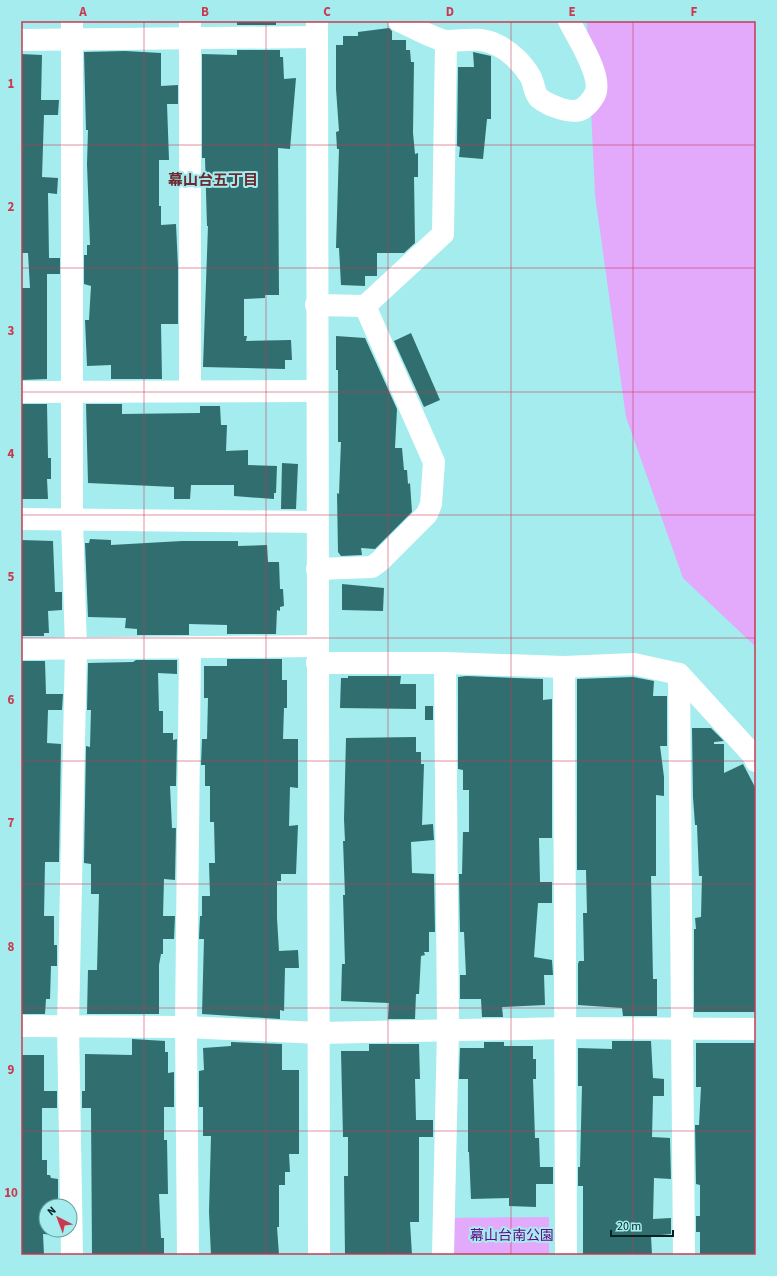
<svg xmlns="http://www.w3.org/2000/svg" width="777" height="1276" font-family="'Source Sans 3','Noto Sans JP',sans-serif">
<rect width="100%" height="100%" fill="#a4eced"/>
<!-- green -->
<g fill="#e3a9fa">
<polygon points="587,21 756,21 756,647 683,578 626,417 595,195"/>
<polygon points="549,1217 549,1255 442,1255 442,1218"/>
</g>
<!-- building -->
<g fill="#316e6f">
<rect x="237" y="21" width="39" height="4"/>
<polygon points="389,28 392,31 392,40 406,40 406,50 410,50 411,62 414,62 413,133 415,154 418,153 418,177 414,177 415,243 404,253 377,253 377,276 365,276 365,286 341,285 339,248 336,248 339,149 337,149 336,132 339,131 336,89 336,45 343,45 343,36 358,36 358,32"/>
<polygon points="237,50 280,50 280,57 283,57 284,79 296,78 290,149 278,148 279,295 265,295 265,298 244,299 244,336 247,336 246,341 291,340 292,360 285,360 285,369 203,367 208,226 207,226 205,158 202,158 202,54 237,55"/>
<polygon points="125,51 161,53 161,86 178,85 178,104 167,104 169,160 159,160 159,206 161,206 161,225 176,224 178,267 178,324 161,324 162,379 111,379 111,365 87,366 85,320 89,320 91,286 84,284 84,255 87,255 87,245 90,245 87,164 88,130 86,130 84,52"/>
<polygon points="473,52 491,56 491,119 487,119 483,159 459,157 460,147 457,146 458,67 474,67"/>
<polygon points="21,54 42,55 41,100 59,100 58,115 44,115 42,177 58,178 57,194 48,193 49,258 60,258 60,274 47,274 47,379 21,380 21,288 30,288 28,253 21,253"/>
<polygon points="411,333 440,400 424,407 394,341"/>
<polygon points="336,336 365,338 397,409 395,448 402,448 404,470 407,470 408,484 410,483 412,512 375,549 361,548 362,555 341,556 338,552 337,493 339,494 341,442 338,442 338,370 336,370"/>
<polygon points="21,404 47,404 48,458 51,458 51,479 47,479 48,499 21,499"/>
<polygon points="86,404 122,404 122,414 200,413 200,406 220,406 221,425 227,425 226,451 248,450 248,465 277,466 276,493 274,493 274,499 234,496 234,485 191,485 190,499 174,499 174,487 88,483"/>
<polygon points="282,463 298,464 296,509 281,509"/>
<polygon points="90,539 111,540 111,545 182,541 238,541 238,546 267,545 268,562 279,562 280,589 283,589 284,606 280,607 280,611 277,610 276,634 227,634 227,625 189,624 189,635 137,635 137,629 125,628 126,618 88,617 85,543 89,543"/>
<polygon points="21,540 53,541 55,592 62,592 62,610 48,611 49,633 44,633 44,636 21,636"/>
<polygon points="342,584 384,588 383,611 342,610"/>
<polygon points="227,659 282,659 282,680 287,680 287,708 284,708 283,739 298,739 298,788 290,787 289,826 298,825 296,874 281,874 281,881 277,881 277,918 279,951 298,950 299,968 285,968 284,1011 280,1010 280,1019 202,1014 204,939 199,939 200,916 202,916 202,896 210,896 209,863 215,863 214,822 210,822 210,786 205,786 205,765 201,765 202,739 207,739 208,698 204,698 204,666 227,666"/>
<polygon points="136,660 177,660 177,674 158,673 159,711 163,711 163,733 173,733 173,740 177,739 176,786 170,786 172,828 176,828 175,880 164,879 163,916 175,916 174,939 163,939 163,954 161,954 159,965 159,1014 87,1014 88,970 97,970 99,894 91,894 91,864 84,863 86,746 90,747 91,710 87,710 88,663 133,662"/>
<polygon points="21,661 45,661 46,694 63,694 62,710 48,710 47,743 61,744 59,862 45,862 44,916 54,916 54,945 57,945 57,966 51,966 50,999 46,999 45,1014 21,1014"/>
<polygon points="348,676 401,676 400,684 416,684 416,709 340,708 341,678 348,678"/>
<polygon points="466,676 543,679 543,700 552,699 552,838 539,838 540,882 552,882 552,903 538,903 534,957 552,960 553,975 544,975 545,1005 502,1007 503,1017 482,1017 481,999 460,999 460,975 466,975 464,932 460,932 459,874 462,874 463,832 469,832 469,790 463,790 463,770 458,769 458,677"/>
<polygon points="633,677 654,681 653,696 667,696 667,746 660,746 664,777 664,796 656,795 656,876 651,876 653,979 657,979 657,1016 623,1016 622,1008 578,1005 578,964 579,961 584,961 583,913 587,913 586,870 577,870 577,679"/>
<rect x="425" y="706" width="8" height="14"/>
<polygon points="692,728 711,728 724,741 714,742 714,744 724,744 724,773 743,764 756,789 756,1012 694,1012 694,929 696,929 695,918 701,917 702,876 699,876 697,825 695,825 693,797"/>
<polygon points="416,737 416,752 421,752 421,764 424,764 422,825 433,824 434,840 411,842 412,873 434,874 435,932 429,932 429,952 424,952 425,955 421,956 419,994 416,994 415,1019 388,1019 389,1003 341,1001 342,964 345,964 343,895 345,895 343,841 345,841 344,819 346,738"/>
<polygon points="132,1039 165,1041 165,1052 168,1052 168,1073 174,1072 174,1107 164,1107 164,1140 167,1140 168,1194 159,1194 161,1238 164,1238 164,1255 92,1255 91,1108 82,1108 82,1091 85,1091 85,1054 132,1055"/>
<polygon points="612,1041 651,1041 653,1078 664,1079 664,1096 653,1096 652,1137 670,1138 671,1179 654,1178 653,1219 671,1218 671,1234 651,1236 652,1255 583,1255 583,1186 578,1186 578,1167 580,1167 582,1086 578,1086 578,1048 612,1049"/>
<polygon points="231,1042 282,1044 282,1070 299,1070 299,1154 289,1154 290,1172 285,1172 285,1185 279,1185 279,1227 277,1227 279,1255 211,1255 209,1212 211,1136 203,1136 203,1107 199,1107 199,1071 204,1070 203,1048 231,1046"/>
<polygon points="484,1042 504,1042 504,1046 533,1046 533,1059 536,1059 536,1079 533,1079 535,1138 539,1138 540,1167 553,1167 553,1184 536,1184 536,1207 509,1206 509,1198 471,1199 469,1152 468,1152 468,1079 459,1079 460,1048 484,1048"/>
<polygon points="696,1043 756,1043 756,1255 700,1255 700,1232 696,1232 696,1216 700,1216 700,1185 696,1184 695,1125 699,1125 701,1087 696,1087"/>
<polygon points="369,1044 419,1044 420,1079 415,1079 416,1120 433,1120 433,1137 419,1137 419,1222 410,1222 412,1255 345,1255 344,1176 348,1176 348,1137 343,1137 341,1051 369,1051"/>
<polygon points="21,1055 44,1055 44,1091 57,1091 57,1108 42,1108 42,1160 47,1160 47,1175 50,1175 51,1178 58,1179 58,1206 46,1206 46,1230 57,1230 57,1235 43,1234 44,1255 21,1255"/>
</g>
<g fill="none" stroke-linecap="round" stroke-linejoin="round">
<!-- minor -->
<g stroke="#fff" stroke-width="22">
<polyline points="72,21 72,519 76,648 68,1026 72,1255"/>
<polyline points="317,21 319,1255"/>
<path d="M399,21c10,4 39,20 48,20 19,0 31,-5 50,4 13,6 26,19 33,31 4,6 4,17 9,22 9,7 32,17 43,11 5,-3 9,-8 12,-13 11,-17 -17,-59 -25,-75"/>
<polyline points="21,40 316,37"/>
<polyline points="316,305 365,306 443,234 446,41"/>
<polyline points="190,391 190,21"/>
<polyline points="21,392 317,391"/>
<polyline points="21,519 317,522"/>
<polyline points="317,569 372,567 380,561 427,514 431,504 434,462 365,306"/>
<polyline points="21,649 317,646"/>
<polyline points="317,663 445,663 564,667 634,664 679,674 753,755 756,761"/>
<polyline points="564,667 566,1255"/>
<polyline points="679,674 684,1255"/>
<polyline points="21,1026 186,1027 319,1033 565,1028 756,1029"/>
<polyline points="188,1255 186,1027 190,647"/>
<polyline points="443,1255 448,1029 445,663"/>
</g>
</g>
<!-- grid -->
<path fill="none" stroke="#ca3950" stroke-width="1" stroke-opacity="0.55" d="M144,21v1234M266,21v1234M388,21v1234M511,21v1234M633,21v1234M21,145h735M21,268h735M21,392h735M21,515h735M21,638h735M21,761h735M21,884h735M21,1008h735M21,1131h735"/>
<g text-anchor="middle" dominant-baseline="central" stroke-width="4" stroke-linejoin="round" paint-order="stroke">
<!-- park labels -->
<g font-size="14" fill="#6b0786" stroke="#a4eced">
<text x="512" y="1236">幕山台南公園</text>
</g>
<!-- neighbourhood labels -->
<g font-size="15" font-weight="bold" fill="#6e2830" stroke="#a4eced">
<text x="213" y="180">幕山台五丁目</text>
</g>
</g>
<!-- border -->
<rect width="777" height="1276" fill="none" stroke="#a4eced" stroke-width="44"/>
<!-- north arrow -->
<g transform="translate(58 1218) rotate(318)"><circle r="19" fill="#a4eced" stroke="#649b9c"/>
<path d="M0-3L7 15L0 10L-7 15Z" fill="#ca3950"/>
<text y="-6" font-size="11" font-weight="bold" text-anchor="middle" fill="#042223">N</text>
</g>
<!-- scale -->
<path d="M611 1230v6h62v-6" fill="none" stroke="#042223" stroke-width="2"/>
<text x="617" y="1230" font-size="12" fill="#042223" stroke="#a4eced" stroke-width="3" paint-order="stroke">20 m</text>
<rect x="22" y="22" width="733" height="1232" fill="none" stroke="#ca3950" stroke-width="1.5"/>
<g font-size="13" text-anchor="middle" font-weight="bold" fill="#ca3950">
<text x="83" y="16">A</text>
<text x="205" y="16">B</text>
<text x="327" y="16">C</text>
<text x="450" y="16">D</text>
<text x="572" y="16">E</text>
<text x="694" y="16">F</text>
<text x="11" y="88">1</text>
<text x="11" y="211">2</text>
<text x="11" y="335">3</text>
<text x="11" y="458">4</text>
<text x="11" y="581">5</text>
<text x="11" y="704">6</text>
<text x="11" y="827">7</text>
<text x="11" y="951">8</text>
<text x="11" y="1074">9</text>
<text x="11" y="1197">10</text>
</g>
</svg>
